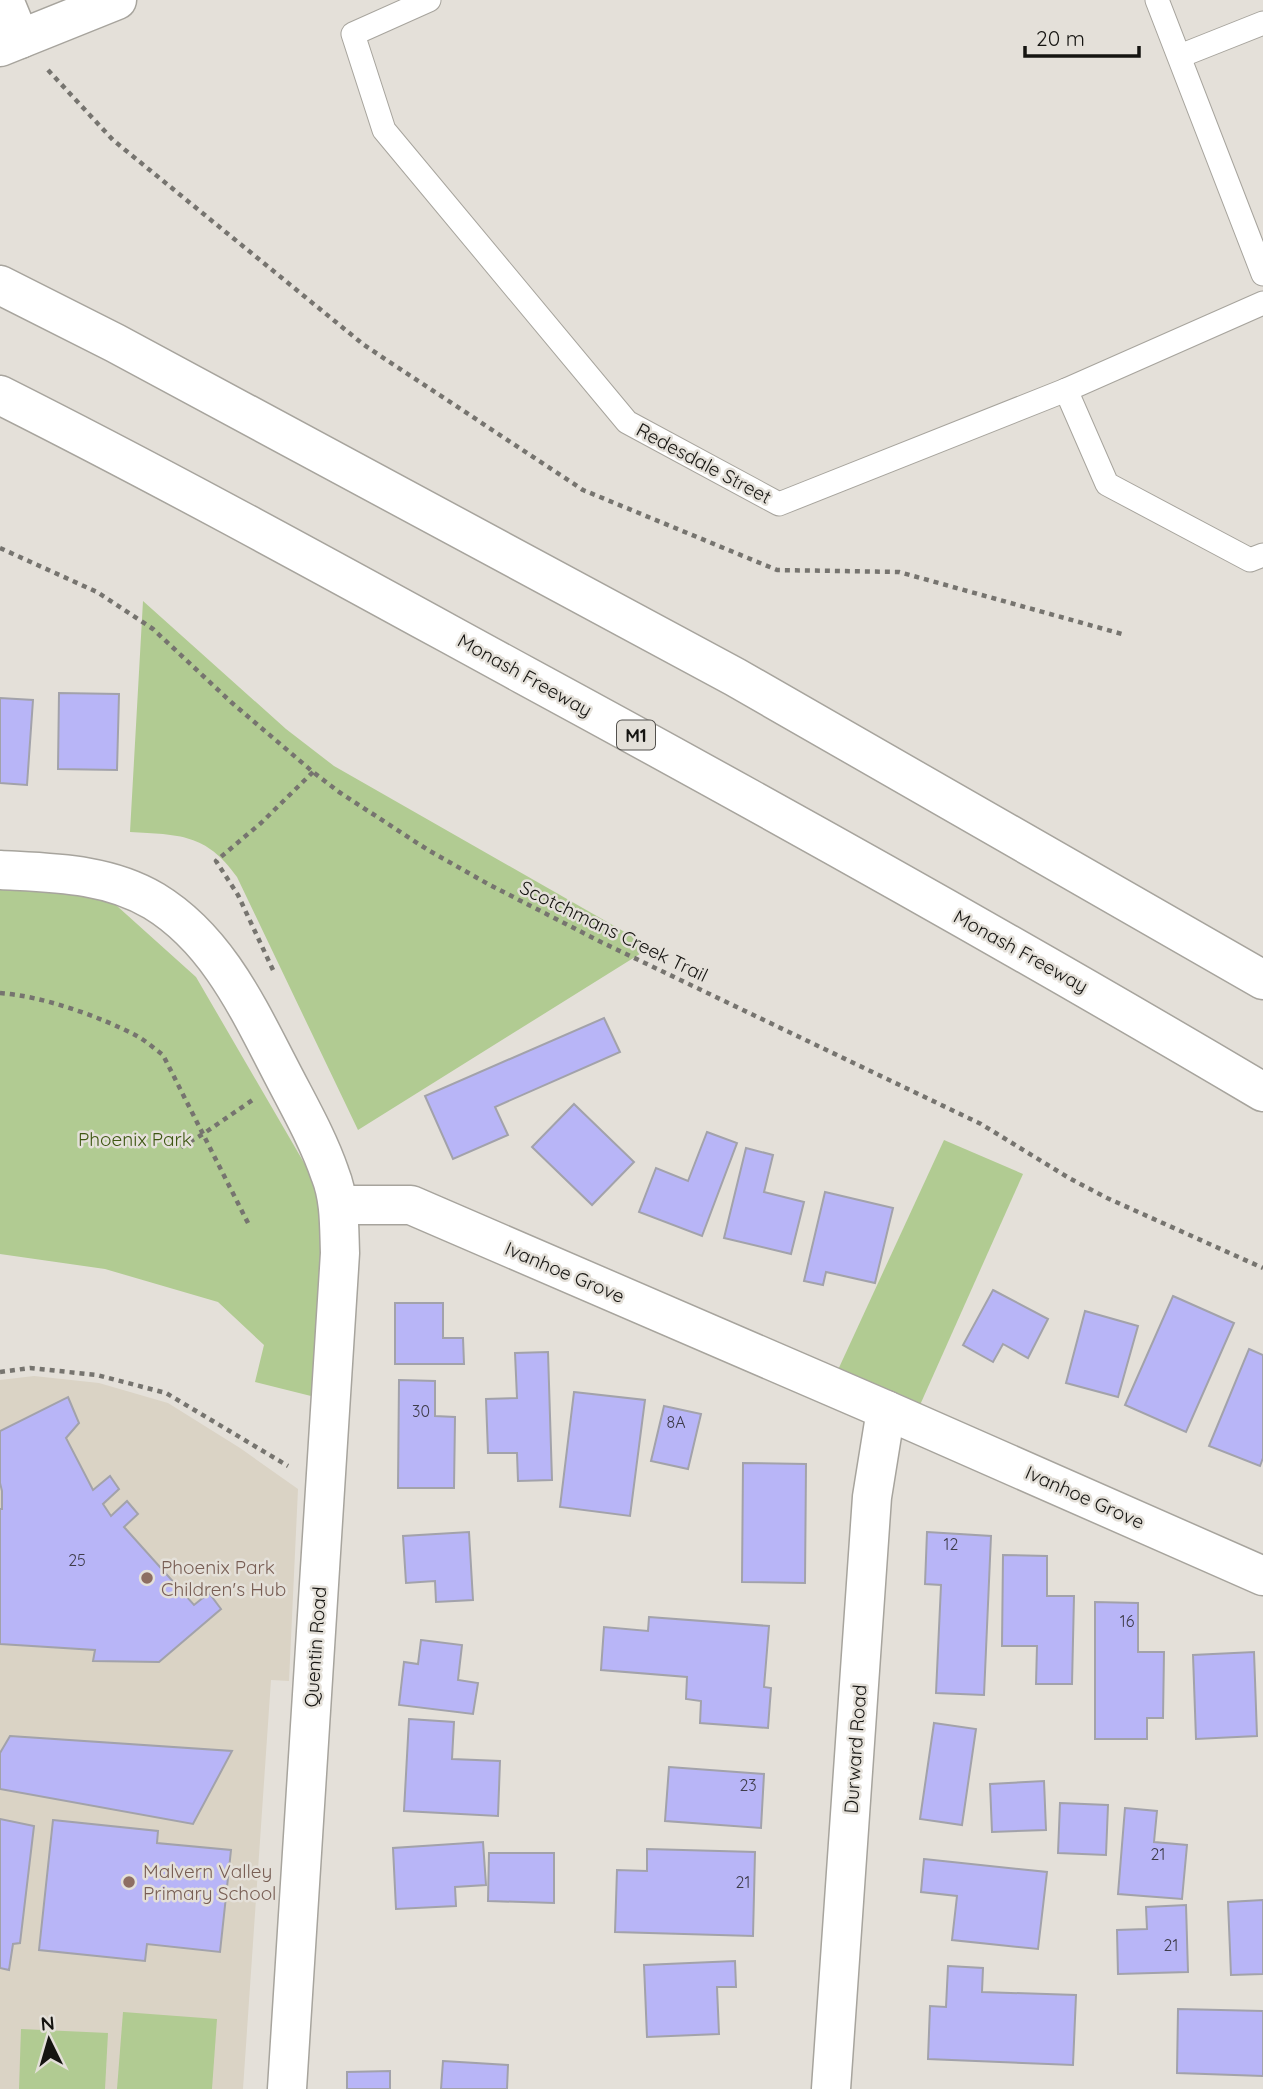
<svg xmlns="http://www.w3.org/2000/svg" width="1263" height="2089" font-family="Quicksand,sans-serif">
<rect width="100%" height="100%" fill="#e4e0d9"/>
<!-- built -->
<polygon fill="#dad3c5" points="34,1376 99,1383 168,1403 240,1448 298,1489 289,1681 271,1680 243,2089 0,2089 0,1380"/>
<!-- green -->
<g fill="#b1cb92">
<path d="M143,601l143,128 48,37 317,181 -293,183 -121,-253c-31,-44 -58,-42 -107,-45z"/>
<polygon points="0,881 97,888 196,977 328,1204 319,1398 255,1382 264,1345 218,1302 105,1269 0,1254"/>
<polygon points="944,1140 1023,1174 920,1405 837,1372"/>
<polygon points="123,2012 217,2019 212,2089 117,2089"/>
<polygon points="21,2029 108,2033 105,2089 19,2089"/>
</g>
<!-- building -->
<g fill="#b8b5f7" stroke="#a2a2aa" stroke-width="2">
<polygon points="59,693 119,694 117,770 58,769"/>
<polygon points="0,698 33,700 27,785 0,783"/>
<polygon points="604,1018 620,1052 495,1107 508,1135 453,1159 425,1096"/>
<polygon points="574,1104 634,1162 592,1205 532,1147"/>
<polygon points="707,1132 737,1143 702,1236 639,1212 656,1168 688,1181"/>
<polygon points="746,1148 773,1155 764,1192 804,1202 791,1254 724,1238"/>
<polygon points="825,1192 893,1208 875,1283 826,1272 823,1285 804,1281"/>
<polygon points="993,1290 1048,1319 1028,1358 1003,1344 993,1362 963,1345"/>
<polygon points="1173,1296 1234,1323 1186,1432 1125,1405"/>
<polygon points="395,1303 443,1303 443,1338 463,1338 464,1364 395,1364"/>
<polygon points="1085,1311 1138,1326 1118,1397 1066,1383"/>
<polygon points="1249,1349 1263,1355 1263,1458 1260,1466 1209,1446"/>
<polygon points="548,1352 552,1480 518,1481 517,1453 488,1453 486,1399 517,1398 515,1353"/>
<polygon points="399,1380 435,1381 435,1416 455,1417 454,1488 398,1488"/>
<polygon points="574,1392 645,1400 630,1516 560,1507"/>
<polygon points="68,1397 79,1423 66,1438 93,1490 110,1476 119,1489 103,1504 111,1516 127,1501 138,1514 124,1527 194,1605 209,1593 221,1609 159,1662 93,1661 95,1650 0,1644 0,1509 2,1509 2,1491 0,1483 0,1431"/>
<polygon points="664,1406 701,1414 688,1469 651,1461"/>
<polygon points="743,1463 806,1464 805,1583 742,1582"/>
<polygon points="469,1532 473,1600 436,1602 435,1581 406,1583 403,1536"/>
<polygon points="927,1532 991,1536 984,1695 936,1693 941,1585 925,1584"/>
<polygon points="1003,1555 1047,1556 1047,1596 1074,1596 1072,1684 1036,1684 1037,1646 1002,1646"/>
<polygon points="1095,1602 1138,1603 1138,1652 1164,1652 1163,1718 1147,1718 1147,1739 1095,1739"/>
<polygon points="649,1617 769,1626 764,1687 771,1688 768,1728 700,1723 701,1701 686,1699 687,1677 601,1670 604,1627 648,1631"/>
<polygon points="421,1640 462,1645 458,1680 478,1683 473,1714 399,1705 404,1662 418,1664"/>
<polygon points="1254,1652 1257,1736 1196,1739 1193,1655"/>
<polygon points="409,1719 454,1722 452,1759 500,1761 498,1816 404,1811"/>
<polygon points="934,1723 976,1729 962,1825 920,1819"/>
<polygon points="10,1736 232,1751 193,1824 0,1789 0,1753"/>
<polygon points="669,1767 764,1774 761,1828 665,1821"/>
<polygon points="1044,1781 1046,1830 992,1832 990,1784"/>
<polygon points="1060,1803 1108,1805 1106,1855 1058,1853"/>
<polygon points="1125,1808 1157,1811 1154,1842 1187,1845 1182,1899 1118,1894"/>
<polygon points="0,1819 34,1826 20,1943 13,1944 9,1970 0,1968"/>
<polygon points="53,1820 158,1831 157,1843 231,1850 220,1952 147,1944 145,1961 39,1950"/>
<polygon points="483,1842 486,1885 455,1887 456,1906 396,1909 393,1848"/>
<polygon points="647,1849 755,1852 753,1936 615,1932 617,1870 647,1871"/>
<polygon points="489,1853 554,1853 554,1903 488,1901"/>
<polygon points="924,1859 1047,1872 1038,1949 952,1940 957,1896 921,1892"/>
<polygon points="1263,1900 1263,1974 1231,1975 1228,1902"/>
<polygon points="1186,1905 1188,1972 1118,1974 1117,1930 1147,1929 1146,1907"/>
<polygon points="735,1961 736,1987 717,1987 719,2034 647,2037 644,1965"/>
<polygon points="948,1966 983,1968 982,1992 1076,1995 1073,2065 928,2059 930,2006 946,2007"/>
<polygon points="1178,2009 1263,2011 1263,2076 1177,2073"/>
<polygon points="443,2061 508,2065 507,2089 441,2089"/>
<polygon points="390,2071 390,2089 347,2089 347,2072"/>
</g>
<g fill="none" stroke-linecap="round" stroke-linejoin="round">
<!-- lane casing -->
<g stroke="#a7a49d" stroke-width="25">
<g id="lane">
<polyline points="429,0 353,34 384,130 627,422 779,504 1066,390 1263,303"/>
<polyline points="1157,0 1263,274"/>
<polyline points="1180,56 1263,23"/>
<polyline points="1066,390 1107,484 1250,560 1263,555"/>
</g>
</g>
<!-- street casing -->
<g stroke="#a7a49d" stroke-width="41">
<g id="street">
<polyline points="4,0 20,39"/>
<path d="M0,870c53,3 107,3 154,31 64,39 95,109 128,172 17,33 36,66 48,101 10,25 9,52 10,79l-53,836"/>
<polyline points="338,1205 411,1205 886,1410 1263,1576"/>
<polyline points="831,2089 872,1497 886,1410"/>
</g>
</g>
<!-- primary casing -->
<g stroke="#a7a49d" stroke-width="41">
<polyline id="primary" points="0,47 117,0"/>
</g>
<!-- highway casing -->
<g stroke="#a7a49d" stroke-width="41">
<g id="highway">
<polyline points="0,285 115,343 735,677 1263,980"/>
<path d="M0,395c177,89 350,185 524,280 249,135 496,273 739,417"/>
</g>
</g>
<!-- path -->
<g stroke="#76746f" stroke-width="4.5" stroke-dasharray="5 5" stroke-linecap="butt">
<polyline points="48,70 113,140 364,345 583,490 777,570 899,572 1122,634"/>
<polyline points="0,548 97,592 153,629 231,702 313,772 339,792 428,850 488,884 601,942 981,1124 1069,1178 1107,1198 1263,1268"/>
<polyline points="273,970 238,895 216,861 261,823 313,772"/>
<path d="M0,993c42,3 99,23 137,43 9,5 18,13 26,19l86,170"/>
<polyline points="181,1147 203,1134 254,1099"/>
<polyline points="0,1372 30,1368 97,1375 166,1393 288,1466"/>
</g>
<!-- lane -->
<use href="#lane" stroke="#fff" stroke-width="23"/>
<!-- street -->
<use href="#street" stroke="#fff" stroke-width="38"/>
<!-- primary -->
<use href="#primary" stroke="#fff" stroke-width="38"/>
<!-- highway -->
<use href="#highway" stroke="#fff" stroke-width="38"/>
</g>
<!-- markers -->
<g fill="#8d6e63" stroke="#e4e0d9" stroke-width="2.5">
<circle cx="147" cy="1578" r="7"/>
<circle cx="129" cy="1882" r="7"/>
</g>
<g text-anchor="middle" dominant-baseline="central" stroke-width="5" stroke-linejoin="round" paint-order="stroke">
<!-- number labels -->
<g font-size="16" fill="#3e3c4a">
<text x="421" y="1411">30</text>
<text x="676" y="1422">8A</text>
<text x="951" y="1544">12</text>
<text x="77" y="1560">25</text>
<text x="1127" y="1621">16</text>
<text x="748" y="1785">23</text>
<text x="1158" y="1854">21</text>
<text x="743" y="1882">21</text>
<text x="1171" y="1945">21</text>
</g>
<!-- shield labels -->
<rect fill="#e4e0d9" stroke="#53514d" stroke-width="2" x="617" y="720.5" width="38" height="29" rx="5"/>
<g font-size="18" font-weight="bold" fill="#151411">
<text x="636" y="735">M1</text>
</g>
<!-- street labels -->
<g font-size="19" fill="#151411" stroke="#e4e0d9">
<text transform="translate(704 463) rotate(28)">Redesdale Street</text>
<text transform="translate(525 675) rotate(29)">Monash Freeway</text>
<text transform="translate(614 931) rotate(26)">Scotchmans Creek Trail</text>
<text transform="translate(1021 951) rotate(29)">Monash Freeway</text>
<text transform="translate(565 1272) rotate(23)">Ivanhoe Grove</text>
<text transform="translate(1085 1497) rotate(24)">Ivanhoe Grove</text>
<text transform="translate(315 1647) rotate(-86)">Quentin Road</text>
<text transform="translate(855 1749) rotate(-86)">Durward Road</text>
</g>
<!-- park labels -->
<g font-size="19" fill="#3e5712" stroke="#e4e0d9">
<text x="135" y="1139">Phoenix Park</text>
</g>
<!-- education labels -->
<g font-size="19" fill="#785e54" stroke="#e4e0d9" text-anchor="start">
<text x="161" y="1567">Phoenix Park<tspan x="161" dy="22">Children's Hub</tspan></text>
<text x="143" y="1871">Malvern Valley<tspan x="143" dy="22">Primary School</tspan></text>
</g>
</g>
<!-- north arrow -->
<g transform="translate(49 2040) rotate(355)" stroke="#e4e0d9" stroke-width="5" paint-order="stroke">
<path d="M0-5L12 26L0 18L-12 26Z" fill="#151411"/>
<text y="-10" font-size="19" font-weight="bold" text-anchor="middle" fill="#151411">N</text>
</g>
<!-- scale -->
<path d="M1025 46v10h114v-10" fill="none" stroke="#151411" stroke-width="3.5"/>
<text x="1036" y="46" font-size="21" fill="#151411" stroke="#e4e0d9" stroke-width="5" paint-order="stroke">20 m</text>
</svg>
